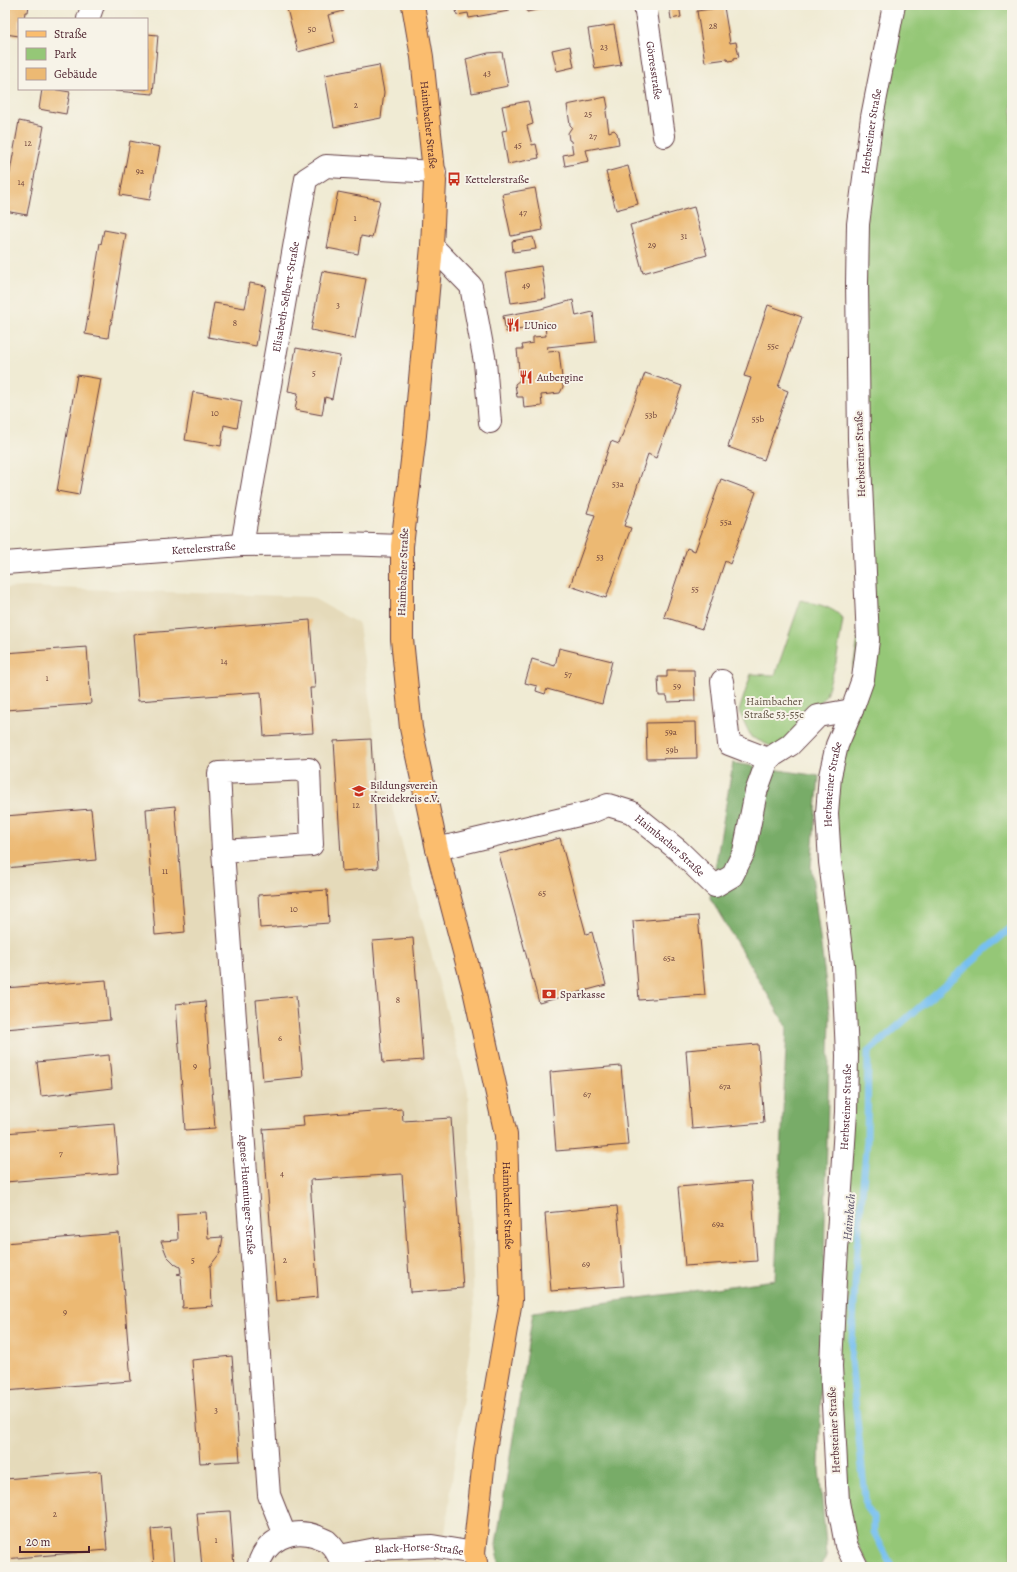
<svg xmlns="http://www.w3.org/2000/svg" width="1017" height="1572" font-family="Alegreya,serif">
<rect width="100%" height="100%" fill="#f7f3e8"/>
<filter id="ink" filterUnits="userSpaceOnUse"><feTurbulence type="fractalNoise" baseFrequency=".025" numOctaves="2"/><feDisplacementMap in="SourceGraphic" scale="8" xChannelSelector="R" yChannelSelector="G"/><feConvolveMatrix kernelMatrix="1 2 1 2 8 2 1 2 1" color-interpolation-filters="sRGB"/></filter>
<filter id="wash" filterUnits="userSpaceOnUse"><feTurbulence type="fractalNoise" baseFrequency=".012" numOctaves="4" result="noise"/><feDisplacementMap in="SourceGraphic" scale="16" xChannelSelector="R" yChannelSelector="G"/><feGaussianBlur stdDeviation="0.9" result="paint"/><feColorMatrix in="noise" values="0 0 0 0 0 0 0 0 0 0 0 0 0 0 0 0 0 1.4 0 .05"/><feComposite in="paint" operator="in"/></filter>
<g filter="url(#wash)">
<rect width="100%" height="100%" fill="#f0ebd4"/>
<!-- built -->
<polygon fill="#e5daba" points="25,587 311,597 359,624 376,747 468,1091 474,1315 441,1564 442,1567 5,1567 5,588"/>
<!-- green -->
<g fill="#95c777" stroke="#707351">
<polygon points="889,5 1012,5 1012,1567 870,1567 851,1532 831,1361 844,1125 830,795 858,640 862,257"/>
<path d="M801,600c15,4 32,6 42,19l-7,44 -10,32 -22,30 -29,23 -24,-11 -12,-26 12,-37 24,1z"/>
</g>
<!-- forest -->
<polygon fill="#78ac68" stroke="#61664a" points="733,763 819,776 811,867 830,1016 819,1469 827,1555 821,1567 500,1567 496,1545 533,1312 775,1280 787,1027 710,898"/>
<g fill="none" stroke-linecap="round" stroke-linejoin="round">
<!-- stream -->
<polyline stroke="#77c0f0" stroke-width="7" points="892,1567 874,1532 874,1518 866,1507 851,1360 857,1249 867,1141 868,1052 1012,927"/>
</g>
<g id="blocks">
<!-- building -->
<g fill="#ecb973">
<polygon points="10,5 29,5 28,12 25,12 24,19 19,19 19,36 5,34 5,7 9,8"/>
<polygon points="286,5 342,5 344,11 328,15 335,42 298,52"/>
<polygon points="455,5 508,5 509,11 469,18 468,13 457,15"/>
<polygon points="526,5 555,5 555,6 527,12"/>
<polygon points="669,5 679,5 681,17 671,19"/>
<polygon points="724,7 730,43 736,42 739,57 734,58 734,60 728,61 727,59 705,62 697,11"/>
<polygon points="614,25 621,65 595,69 588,29"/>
<polygon points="147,34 158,35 153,94 115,91 115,89 147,89"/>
<polygon points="570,46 574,67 557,71 552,50"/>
<polygon points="502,52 508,86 472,93 466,59 488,53"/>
<polygon points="379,65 384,92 381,118 334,127 325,75"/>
<polygon points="42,89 52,89 70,92 66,114 39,109"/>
<polygon points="606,97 608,107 606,112 609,132 614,130 617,133 619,144 586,150 589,161 565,166 563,155 573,153 571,141 569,140 568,133 572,127 570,125 567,105"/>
<polygon points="528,101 533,124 527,126 532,145 536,144 539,158 508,164 502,131 507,130 502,106"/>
<polygon points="19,121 44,126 27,215 5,211 5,200"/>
<polygon points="130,141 160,147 150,200 120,195"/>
<polygon points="628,166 638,204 616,210 606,172"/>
<polygon points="535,188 543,230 511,236 502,194"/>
<polygon points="338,192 380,200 372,238 361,236 358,254 327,248"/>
<polygon points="694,207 707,255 643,273 630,225"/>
<polygon points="104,230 126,234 111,324 110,324 108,338 85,334 100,243 101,244"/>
<polygon points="533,237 536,249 513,252 512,241"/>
<polygon points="541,266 546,298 511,303 506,272"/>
<polygon points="322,271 366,279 355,339 311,330"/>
<polygon points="250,283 266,286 256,346 208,337 214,303 245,308"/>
<polygon points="573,300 576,316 593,312 596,342 547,347 548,352 559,351 563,387 560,393 541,395 542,406 524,408 523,397 517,397 515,384 520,380 517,349 523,349 522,345 533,343 533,337 546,336 545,325 506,332 503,316 541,309"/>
<polygon points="768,305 802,317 778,387 788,391 764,460 728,447 751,378 744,376"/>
<polygon points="296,348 340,356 332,399 325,397 322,415 295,410 298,393 288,391"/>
<polygon points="645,373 682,386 656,458 648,454 624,526 631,528 606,598 570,586 595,515 587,513 611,441 619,444"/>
<polygon points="77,375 101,379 79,495 57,491"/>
<polygon points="193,392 242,401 237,428 224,425 221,446 185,440"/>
<polygon points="721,479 756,492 730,564 725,561 702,629 664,617 687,548 695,551"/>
<polygon points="310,620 315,688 310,688 313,733 264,736 261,692 138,701 133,634"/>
<polygon points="87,647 91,704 5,710 5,653"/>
<polygon points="559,648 612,661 602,704 547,689 545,694 536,691 537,686 525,683 532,659 555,666"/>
<polygon points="667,670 694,670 695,701 668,702 667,696 659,696 658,677 667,677"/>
<polygon points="696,722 697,758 647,759 646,723"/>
<polygon points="371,739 378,868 342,871 334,741"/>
<polygon points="175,806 185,932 155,935 146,809"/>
<polygon points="91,809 96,860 5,868 5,816"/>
<polygon points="560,838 586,934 592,932 606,985 539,1003 499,854"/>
<polygon points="327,890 329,923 260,928 258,895"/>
<polygon points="698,916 705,995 639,1000 633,921"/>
<polygon points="413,938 423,1060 383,1063 373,941"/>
<polygon points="106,980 110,1020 5,1029 5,988"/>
<polygon points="296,996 303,1077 263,1081 256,1000"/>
<polygon points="205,1001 215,1128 185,1130 176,1004"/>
<polygon points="758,1044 764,1123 692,1129 686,1050"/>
<polygon points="109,1055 112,1088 41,1096 37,1062"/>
<polygon points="621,1066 628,1145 556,1151 550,1072"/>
<polygon points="402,1109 403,1121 451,1118 463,1288 410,1292 402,1174 310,1180 318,1297 276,1301 263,1129 304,1126 303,1116"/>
<polygon points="115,1124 119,1173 5,1182 5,1133"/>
<polygon points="751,1181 757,1261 685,1266 678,1187"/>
<polygon points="617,1206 624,1286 551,1291 545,1213"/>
<polygon points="206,1212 208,1238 223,1237 220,1253 210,1266 212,1304 214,1306 182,1308 182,1306 183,1306 181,1275 177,1274 181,1273 180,1267 175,1264 167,1256 161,1241 178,1240 177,1214"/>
<polygon points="119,1233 131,1381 5,1391 5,1243"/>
<polygon points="232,1356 240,1461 200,1463 192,1360"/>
<polygon points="101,1471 107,1550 5,1559 5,1479"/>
<polygon points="230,1511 234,1567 202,1567 197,1513"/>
<polygon points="171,1527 174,1567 154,1567 151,1529"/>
</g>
</g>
</g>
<g filter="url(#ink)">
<use href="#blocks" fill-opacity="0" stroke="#633e44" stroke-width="1"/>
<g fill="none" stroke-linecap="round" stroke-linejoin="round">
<!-- minor casing -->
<g stroke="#633e44" stroke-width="24">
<g id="minor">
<path id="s1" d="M645,5l19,131"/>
<polyline points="88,19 93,5"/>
<polyline points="432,246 471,286 485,362 490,422"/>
<path id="s2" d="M242,545l64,-366 20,-13 109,6"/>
<path id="s3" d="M5,563l237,-18 101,-1 59,2"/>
<polyline points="722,681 729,744 768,759"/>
<path id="s4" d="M437,849l154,-37 17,-7 23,7 47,38 37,36 17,-10 12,-24 12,-60 12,-33 22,-14 28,-29 34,-6"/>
<path id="s5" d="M223,851l89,-6 -3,-76 -90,4 4,78 46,644 16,40"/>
<path id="s6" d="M340,1556l36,-7 56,-3 42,7"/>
<path d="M258,1567c6,-26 33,-40 58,-31 3,2 8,3 11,5 8,7 13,16 16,26"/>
<path id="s7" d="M857,1567l-11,-22 -8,-43 -7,-136 4,-86 11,-168 1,-57 -4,-90 -13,-103 -3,-49 3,-37 7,-31 15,-35 11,-31 5,-39 -9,-201 -2,-156 1,-59 14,-107 22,-112"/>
</g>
</g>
<!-- major casing -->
<g stroke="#633e44" stroke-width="24">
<g id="major">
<path id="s8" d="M413,5l9,52 13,124 -3,65 -17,189 -13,111v93l9,89 26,121 37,141 32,145 5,165 -26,150 -11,103 3,14"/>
</g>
</g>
<!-- minor -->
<use href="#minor" stroke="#fff" stroke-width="22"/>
<!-- major -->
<use href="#major" stroke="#fbbd6e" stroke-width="22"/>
</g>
</g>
<!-- icons -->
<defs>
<g id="bus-bare" transform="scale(1.08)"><path d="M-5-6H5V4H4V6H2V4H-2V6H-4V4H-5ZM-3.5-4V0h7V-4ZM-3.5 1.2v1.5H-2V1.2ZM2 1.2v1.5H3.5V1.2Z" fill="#c8321e" stroke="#f7f3e8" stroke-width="2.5" paint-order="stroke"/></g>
<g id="restaurant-bare" transform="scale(1.08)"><path d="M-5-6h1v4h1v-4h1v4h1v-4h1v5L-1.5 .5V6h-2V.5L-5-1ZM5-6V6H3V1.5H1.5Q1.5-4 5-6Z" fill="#c8321e" stroke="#f7f3e8" stroke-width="2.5" paint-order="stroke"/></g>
<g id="school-bare" transform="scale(1.08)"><path d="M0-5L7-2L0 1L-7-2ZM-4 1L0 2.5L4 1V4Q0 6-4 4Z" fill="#c8321e" stroke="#f7f3e8" stroke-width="2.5" paint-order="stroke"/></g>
<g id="bank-bare" transform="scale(1.08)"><path d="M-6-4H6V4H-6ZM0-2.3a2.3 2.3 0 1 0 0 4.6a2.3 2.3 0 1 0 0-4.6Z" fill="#c8321e" stroke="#f7f3e8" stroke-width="2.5" paint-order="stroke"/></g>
</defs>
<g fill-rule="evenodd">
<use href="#bus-bare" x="454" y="179"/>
<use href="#restaurant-bare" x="513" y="325"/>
<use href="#restaurant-bare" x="526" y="377"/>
<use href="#school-bare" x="359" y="791"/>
<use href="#bank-bare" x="549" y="994"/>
</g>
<g text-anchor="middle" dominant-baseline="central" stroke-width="4" stroke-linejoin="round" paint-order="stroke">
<!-- number labels -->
<g font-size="9" fill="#72463d">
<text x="713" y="26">28</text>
<text x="312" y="29">50</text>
<text x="604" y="47">23</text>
<text x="487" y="73">43</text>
<text x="356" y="105">2</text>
<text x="588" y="114">25</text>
<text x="593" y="136">27</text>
<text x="28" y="143">12</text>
<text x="518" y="145">45</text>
<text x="140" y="171">9a</text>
<text x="21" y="182">14</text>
<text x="523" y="212">47</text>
<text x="355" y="218">1</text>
<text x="684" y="236">31</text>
<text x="652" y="245">29</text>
<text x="526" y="285">49</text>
<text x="338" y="305">3</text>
<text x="235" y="323">8</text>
<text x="773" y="346">55c</text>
<text x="314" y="373">5</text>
<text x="215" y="413">10</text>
<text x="651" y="415">53b</text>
<text x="758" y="419">55b</text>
<text x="618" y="484">53a</text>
<text x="726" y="522">55a</text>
<text x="600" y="557">53</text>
<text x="695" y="589">55</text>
<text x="224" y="661">14</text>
<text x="568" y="674">57</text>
<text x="47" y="678">1</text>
<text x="677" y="686">59</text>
<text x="671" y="732">59a</text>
<text x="672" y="750">59b</text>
<text x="356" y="805">12</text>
<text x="165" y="871">11</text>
<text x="542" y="893">65</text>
<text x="294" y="909">10</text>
<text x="669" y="958">65a</text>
<text x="398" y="1000">8</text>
<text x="280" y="1038">6</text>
<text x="195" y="1066">9</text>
<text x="725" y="1086">67a</text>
<text x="587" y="1094">67</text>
<text x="61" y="1153">7</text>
<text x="282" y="1173">4</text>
<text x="718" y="1224">69a</text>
<text x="193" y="1260">5</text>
<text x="285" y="1260">2</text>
<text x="586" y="1264">69</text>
<text x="65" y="1312">9</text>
<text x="216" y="1410">3</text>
<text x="55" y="1514">2</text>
<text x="216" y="1540">1</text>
</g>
<!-- street labels -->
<g font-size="11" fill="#4a1f2b" stroke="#f7f3e8">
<text stroke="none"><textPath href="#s1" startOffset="66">Görresstraße</textPath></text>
<text stroke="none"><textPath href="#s8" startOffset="121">Haimbacher Straße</textPath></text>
<text stroke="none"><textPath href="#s7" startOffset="1448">Herbsteiner Straße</textPath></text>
<text stroke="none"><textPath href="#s2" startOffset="252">Elisabeth-Selbert-Straße</textPath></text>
<text transform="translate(860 454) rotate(-92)">Herbsteiner Straße</text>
<text stroke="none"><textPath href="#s3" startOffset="199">Kettelerstraße</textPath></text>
<text transform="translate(403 572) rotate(-88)">Haimbacher Straße</text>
<text stroke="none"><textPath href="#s7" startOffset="788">Herbsteiner Straße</textPath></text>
<text stroke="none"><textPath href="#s4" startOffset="252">Haimbacher Straße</textPath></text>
<text stroke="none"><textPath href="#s7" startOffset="464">Herbsteiner Straße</textPath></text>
<text stroke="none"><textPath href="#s5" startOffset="678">Agnes-Huenninger-Straße</textPath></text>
<text stroke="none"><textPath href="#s8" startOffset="1215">Haimbacher Straße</textPath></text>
<text transform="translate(834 1430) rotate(-93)">Herbsteiner Straße</text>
<text stroke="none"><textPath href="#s6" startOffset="80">Black-Horse-Straße</textPath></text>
</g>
<!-- poi labels -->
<g font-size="11" fill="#4a1f2b" stroke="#f7f3e8" text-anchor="start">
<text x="465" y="179">Kettelerstraße</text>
<text x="524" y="325">L'Unico</text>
<text x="537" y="377">Aubergine</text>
<text x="370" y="785">Bildungsverein<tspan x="370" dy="13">Kreidekreis e.V.</tspan></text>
<text x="560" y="994">Sparkasse</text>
</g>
<!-- park labels -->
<g font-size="11" fill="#605142" stroke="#f7f3e8">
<text x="774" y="701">Haimbacher<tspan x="774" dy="13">Straße 53-55c</tspan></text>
</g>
<!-- water labels -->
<g font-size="12" font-style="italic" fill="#584f66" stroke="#f7f3e8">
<text transform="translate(849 1217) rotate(-85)">Haimbach</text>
</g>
</g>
<!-- margin -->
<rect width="1017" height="1572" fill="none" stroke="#f7f3e8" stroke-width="20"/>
<!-- legend -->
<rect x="18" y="18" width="130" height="72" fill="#f7f3e8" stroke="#b29e9c"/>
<rect x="26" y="31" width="20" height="6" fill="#fbbd6e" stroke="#b29e9c"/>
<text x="54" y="38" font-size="12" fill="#4a1f2b">Straße</text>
<rect x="26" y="48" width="20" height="12" fill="#95c777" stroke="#b29e9c"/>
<text x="54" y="58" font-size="12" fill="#4a1f2b">Park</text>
<rect x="26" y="68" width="20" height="12" fill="#ecb973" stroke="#b29e9c"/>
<text x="54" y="78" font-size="12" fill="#4a1f2b">Gebäude</text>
<!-- scale -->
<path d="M20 1546v6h69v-6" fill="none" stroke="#4a1f2b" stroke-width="2"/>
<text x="26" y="1546" font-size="12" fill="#4a1f2b" stroke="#f7f3e8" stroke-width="3" paint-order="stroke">20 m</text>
</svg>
